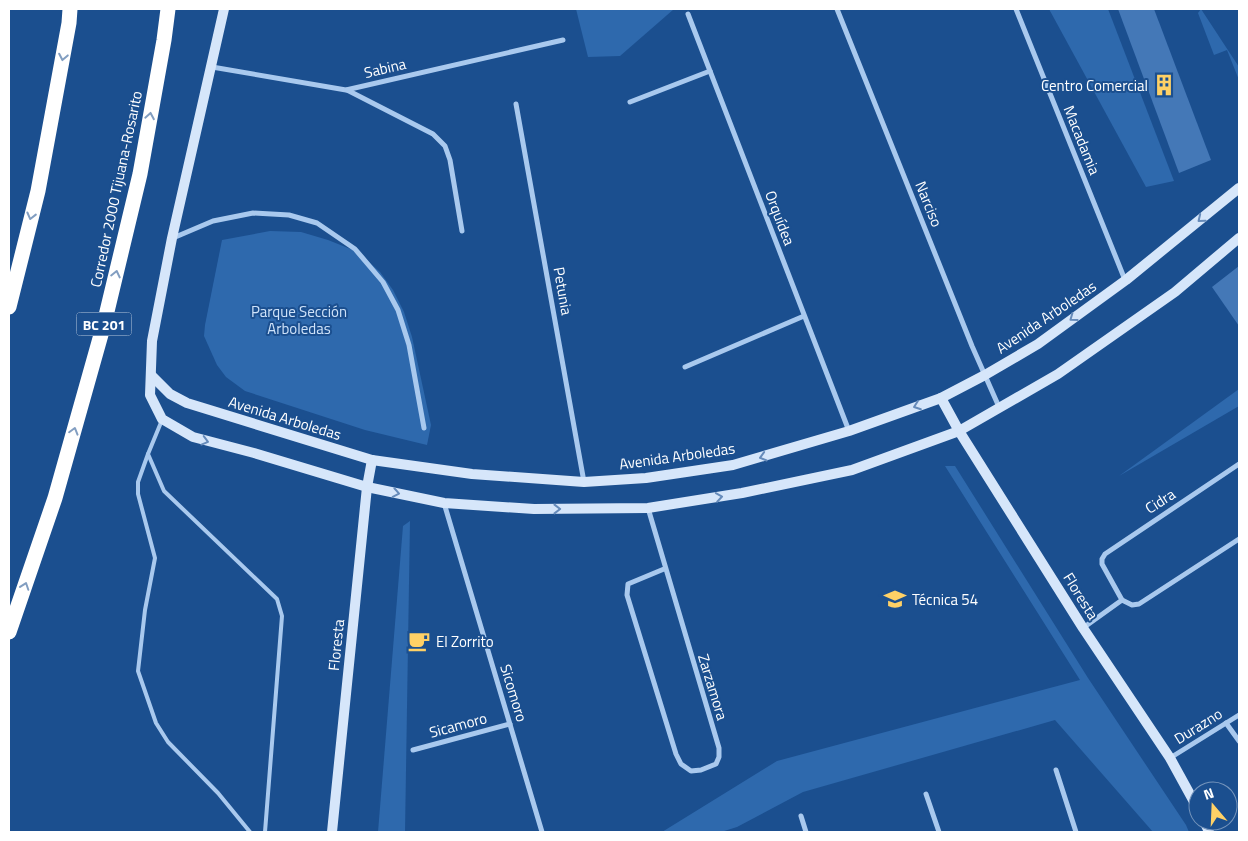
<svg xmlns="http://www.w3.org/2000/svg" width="1248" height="841" font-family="'Titillium Web',sans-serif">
<rect width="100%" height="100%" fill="#1b4f8f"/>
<!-- green -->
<g fill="#2e69ad">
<polygon points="576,9 674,9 620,56 588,57"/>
<polygon points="1049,9 1108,9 1174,181 1146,187"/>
<polygon points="1201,9 1239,67 1239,80 1227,50 1214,55 1198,13"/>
<polygon points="270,231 301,232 328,240 358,252 380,272 393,290 404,312 412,337 431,425 427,445 365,430 245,391 226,377 217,365 204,336 205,325 222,240"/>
<polygon points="1239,389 1239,406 1119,476"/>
<polygon points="945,466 955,466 1088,678 1186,825 1189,832 1153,832 1055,720 803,792 737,827 721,832 662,832 777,761 1080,680"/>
<polygon points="410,521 405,832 378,832 403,526"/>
</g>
<!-- building -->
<g fill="#4478b7">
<polygon points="1118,9 1154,9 1211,160 1179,173"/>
<polygon points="1239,266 1239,326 1212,287"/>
</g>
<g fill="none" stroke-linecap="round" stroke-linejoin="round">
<!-- lane -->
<g stroke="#a9c9ee" stroke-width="4">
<polyline points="162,420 148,454 164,491 277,599 282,616 265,832"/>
<polyline points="148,454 138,482 138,494 155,558 145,610 138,671 156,723 168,742 218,793 250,832"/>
</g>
<!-- street -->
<g stroke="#a9c9ee" stroke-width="5">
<polyline points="837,9 972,346 999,407"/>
<polyline points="1016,9 1125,280"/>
<polyline points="688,14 849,431"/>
<polyline points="212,67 346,90 563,40"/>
<polyline points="347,90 433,134 445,146 450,160 462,231"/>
<polyline points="630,102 710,71"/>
<polyline points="516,104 584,482"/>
<polyline points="173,238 213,221 253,213 289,215 317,223 355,249 383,282 398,310 409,345 424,428"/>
<polyline points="685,367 804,316"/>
<polyline points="444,503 542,832"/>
<polyline points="648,508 719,748 719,757 716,764 701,770 691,771 681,764 676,754 627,595 628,584 664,569"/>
<polyline points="1122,600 1132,605 1139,604 1239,539"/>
<polyline points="1083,628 1122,600 1102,564 1102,559 1105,554 1239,464"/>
<polyline points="1226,723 1239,741"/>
<polyline points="413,750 510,724"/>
<polyline points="1170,758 1239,715"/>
<polyline points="1056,770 1076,832"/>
<polyline points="926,794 939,832"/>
<polyline points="801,816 806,832"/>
</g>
<!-- secondary -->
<g stroke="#d6e6fa" stroke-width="10">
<polyline points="224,9 172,238 152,341 150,395 162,419 193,437 254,453 367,487 444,503 534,509 648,508 742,493 852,470 959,431 1058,374 1175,292 1239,238"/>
<polyline points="151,375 170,394 187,403 372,460 472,474 584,482 646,478 733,465 849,431 941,398 985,375 1038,344 1126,280 1239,188"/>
<polyline points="941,398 959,431 1083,628 1170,758 1198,809"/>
<polyline points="1204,821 1209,832"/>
<polyline points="332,832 367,487 372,460"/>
</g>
<!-- highway -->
<g stroke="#fff" stroke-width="15">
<polyline points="9,307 38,191 69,23 70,9"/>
<polyline points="9,632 55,498 104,324 140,174 164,40 168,9"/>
</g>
</g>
<!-- one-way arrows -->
<defs><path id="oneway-chevron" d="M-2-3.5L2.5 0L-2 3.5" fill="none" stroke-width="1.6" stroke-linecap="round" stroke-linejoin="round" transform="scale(1.25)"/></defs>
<g stroke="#829ec1">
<use href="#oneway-chevron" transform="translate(63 57) rotate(101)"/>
<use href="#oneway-chevron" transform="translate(150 116) rotate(-80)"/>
<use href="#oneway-chevron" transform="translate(31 216) rotate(104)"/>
<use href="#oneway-chevron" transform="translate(116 274) rotate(-77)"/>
<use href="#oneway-chevron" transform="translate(74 431) rotate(-74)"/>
<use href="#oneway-chevron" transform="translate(25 586) rotate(-71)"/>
</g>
<g stroke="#668bba">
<use href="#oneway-chevron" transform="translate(1201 219) rotate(141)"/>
<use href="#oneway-chevron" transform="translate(1073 318) rotate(144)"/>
<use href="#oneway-chevron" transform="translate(917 406) rotate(160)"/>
<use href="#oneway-chevron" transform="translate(205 441) rotate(15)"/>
<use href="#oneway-chevron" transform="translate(763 457) rotate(163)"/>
<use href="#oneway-chevron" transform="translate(396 493) rotate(11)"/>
<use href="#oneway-chevron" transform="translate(719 497) rotate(-9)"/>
<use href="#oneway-chevron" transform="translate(557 509)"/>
</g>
<!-- icons -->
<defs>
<g id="building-bare" transform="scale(1.725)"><path d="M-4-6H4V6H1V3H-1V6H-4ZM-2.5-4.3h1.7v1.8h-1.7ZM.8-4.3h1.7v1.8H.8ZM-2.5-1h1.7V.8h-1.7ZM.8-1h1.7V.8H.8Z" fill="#ffd166" stroke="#1b4f8f" stroke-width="2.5" paint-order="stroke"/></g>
<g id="university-bare" transform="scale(1.725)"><path d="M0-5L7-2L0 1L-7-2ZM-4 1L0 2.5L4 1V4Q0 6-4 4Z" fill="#ffd166" stroke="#1b4f8f" stroke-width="2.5" paint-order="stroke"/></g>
<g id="cafe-bare" transform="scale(1.725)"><path d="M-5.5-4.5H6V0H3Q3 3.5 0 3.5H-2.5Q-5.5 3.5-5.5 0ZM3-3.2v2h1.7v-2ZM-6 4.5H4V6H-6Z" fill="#ffd166" stroke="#1b4f8f" stroke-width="2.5" paint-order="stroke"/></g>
</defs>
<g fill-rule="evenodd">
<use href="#building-bare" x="1164" y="85"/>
<use href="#university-bare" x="895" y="599"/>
<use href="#cafe-bare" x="419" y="641"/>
</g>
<g text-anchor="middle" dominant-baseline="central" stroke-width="4" stroke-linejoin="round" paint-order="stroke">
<!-- shield labels -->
<rect fill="#1b4f8f" stroke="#bbcadd" stroke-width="1" x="76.5" y="312.5" width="55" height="23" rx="4"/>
<g font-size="14" font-weight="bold" fill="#fff">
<text x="104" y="324">BC 201</text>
</g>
<!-- street labels -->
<g font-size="15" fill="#fff" stroke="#1b4f8f">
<text transform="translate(385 68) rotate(-13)">Sabina</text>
<text transform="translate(1082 140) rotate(68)">Macadamia</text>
<text transform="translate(116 189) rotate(-78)">Corredor 2000 Tijuana-Rosarito</text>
<text transform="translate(929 204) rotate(68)">Narciso</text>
<text transform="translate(780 218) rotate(69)">Orquídea</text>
<text transform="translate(563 291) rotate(80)">Petunia</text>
<text transform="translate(1046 317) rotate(-34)">Avenida Arboledas</text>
<text transform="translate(285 418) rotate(17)">Avenida Arboledas</text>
<text transform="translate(677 456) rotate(-8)">Avenida Arboledas</text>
<text transform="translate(1160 501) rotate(-33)">Cidra</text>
<text transform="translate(1081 596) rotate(58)">Floresta</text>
<text transform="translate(336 645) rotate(-84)">Floresta</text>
<text transform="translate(713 687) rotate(73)">Zarzamora</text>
<text transform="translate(514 693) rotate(73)">Sicomoro</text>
<text transform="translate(458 725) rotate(-15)">Sicamoro</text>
<text transform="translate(1198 726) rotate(-32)">Durazno</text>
</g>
<!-- poi labels -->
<g font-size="15" fill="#fff" stroke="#1b4f8f" text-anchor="start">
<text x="1148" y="85" text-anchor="end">Centro Comercial</text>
<text x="912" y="599">Técnica 54</text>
<text x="436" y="641">El Zorrito</text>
</g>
<!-- park labels -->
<g font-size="15" fill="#cfe3fa" stroke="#1b4f8f">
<text x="299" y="311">Parque Sección<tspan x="299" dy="17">Arboledas</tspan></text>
</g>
</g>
<!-- border -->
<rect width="1248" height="841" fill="none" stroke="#ffffff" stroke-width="20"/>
<!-- north arrow -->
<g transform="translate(1213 806) rotate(341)"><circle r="24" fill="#1b4f8f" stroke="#7695bc"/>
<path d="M0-4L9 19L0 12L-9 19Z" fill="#ffd166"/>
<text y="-8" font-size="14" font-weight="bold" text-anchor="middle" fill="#ffffff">N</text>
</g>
</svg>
